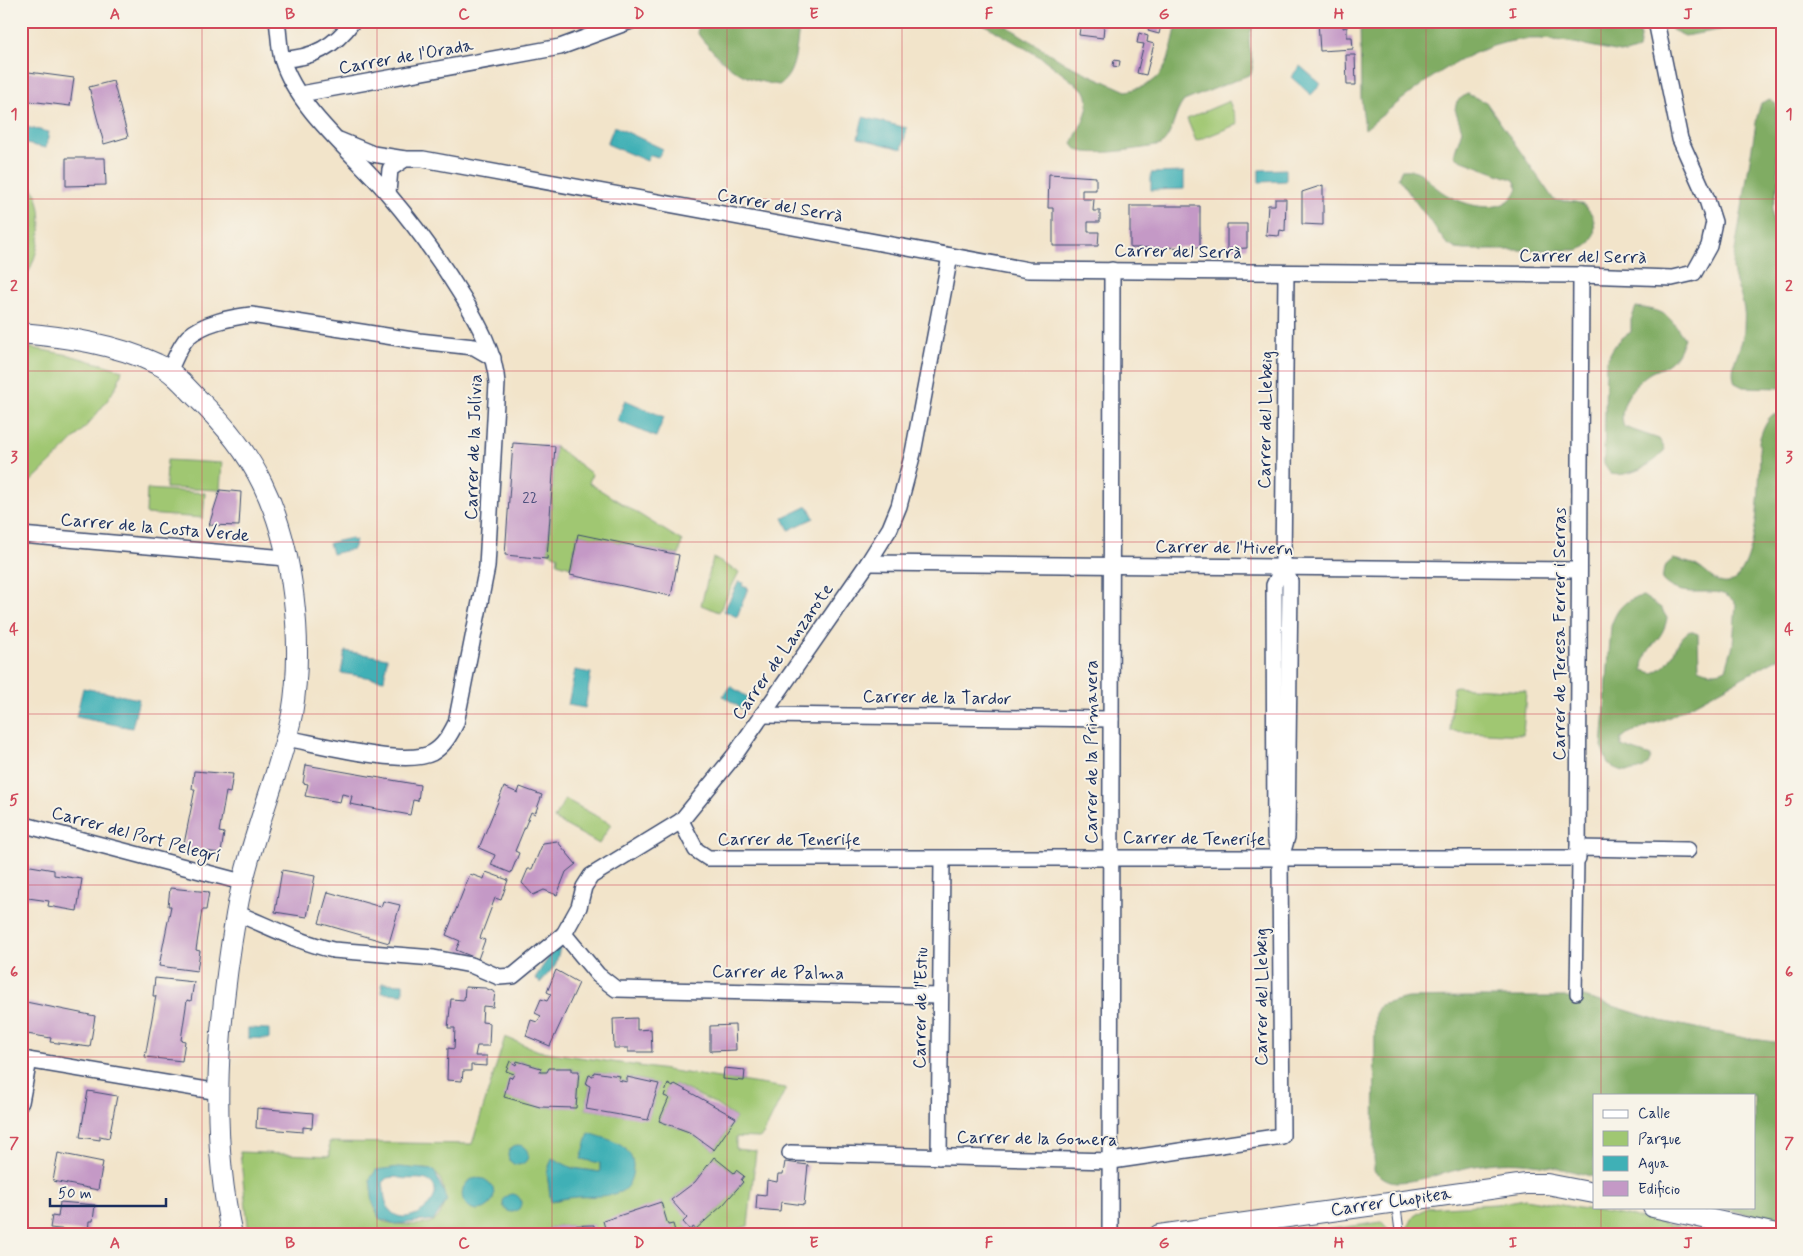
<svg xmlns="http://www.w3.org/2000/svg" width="1803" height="1256" font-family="Mynerve,sans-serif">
<rect width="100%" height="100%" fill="#f7f3e8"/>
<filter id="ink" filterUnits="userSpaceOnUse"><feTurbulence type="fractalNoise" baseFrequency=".02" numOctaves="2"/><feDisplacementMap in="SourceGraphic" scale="10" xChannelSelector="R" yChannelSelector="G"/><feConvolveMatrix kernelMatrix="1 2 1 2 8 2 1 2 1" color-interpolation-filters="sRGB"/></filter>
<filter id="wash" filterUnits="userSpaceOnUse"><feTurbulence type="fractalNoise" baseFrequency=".0096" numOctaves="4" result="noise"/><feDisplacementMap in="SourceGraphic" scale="20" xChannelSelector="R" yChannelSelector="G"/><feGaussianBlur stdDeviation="1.12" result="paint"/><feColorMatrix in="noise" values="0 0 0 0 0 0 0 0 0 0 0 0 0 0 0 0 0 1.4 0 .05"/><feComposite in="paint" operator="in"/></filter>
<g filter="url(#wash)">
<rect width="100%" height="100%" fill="#f2e4ca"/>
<!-- green -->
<g fill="#a0c772" stroke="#5e7b68" fill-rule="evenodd">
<polygon points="1229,101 1238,124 1196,141 1187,119"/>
<path d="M21,174c32,25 20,83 0,111z"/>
<path d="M21,346l48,9 53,15c-5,34 -76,96 -101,121z"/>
<polygon points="555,446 592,474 589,483 682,541 679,555 578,534 571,567 557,563 558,556 548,552"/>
<polygon points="167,460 222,463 220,490 166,488"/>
<polygon points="147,489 205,493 203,518 146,514"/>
<polygon points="713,558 739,572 719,612 701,605"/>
<polygon points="1453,687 1526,691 1523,735 1450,731"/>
<polygon points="565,799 611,824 599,844 554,819"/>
<path d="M505,1037l34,14 247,37 -23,47 -4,3 -23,-1v12l20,2 -8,75 -31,9h-41l-3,-11 -5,1 -7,-23 -54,33h-13v-10l-37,1 -26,9h-282l-9,-83 90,4 -1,-14 143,2zM518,1061l22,7v4h7l2,-4h23v3h7l-3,36h-36l-35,-10zM594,1072l26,5 -2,3 9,2v-5l32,7 -11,35 -62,-10 4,-24 -4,-1 3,-9 4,1zM675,1084l37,18 24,16 -22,32 -25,-18 -30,-11 10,-23 -5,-2 4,-11 5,2zM602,1138l24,11 -31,46h-20l-24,7 -4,-29 5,-14 20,9 28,4v-9l-19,-5zM714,1157l20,16 2,-3 7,6 -2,4 2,2 -20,23 -26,24 -4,-2 -3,4 -7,-9 4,-4 -16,-18 24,-18zM424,1169c24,-1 25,43 10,52 -12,6 -40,4 -52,0l-6,-9 -6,-33z"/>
<polygon points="1525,1199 1650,1220 1714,1235 1403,1235 1414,1216 1427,1208 1496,1204"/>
<polygon points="1382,1222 1393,1235 1286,1235"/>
</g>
<!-- forest -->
<g fill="#80ac64" stroke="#4e6e61">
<path d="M704,21h96c-4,21 -2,52 -21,64 -32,-5 -46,-12 -67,-35 -6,-6 -11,-11 -15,-18l2,-6z"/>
<path d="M978,21h21l67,43 60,27c44,-7 42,-34 52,-70h79c-17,22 0,32 -6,53l-67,27c-11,13 -10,33 -23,44 -16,3 -69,12 -83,5 -3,-1 -4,-4 -6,-6 7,-18 22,-35 13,-53l-43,-33z"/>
<path d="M1360,21h277c5,10 3,18 1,28l-12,4c-29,-5 -71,-16 -99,-14 -62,5 -115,53 -162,90l-4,-31z"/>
<polygon points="1670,21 1769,21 1685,36 1672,30"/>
<path d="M1467,94l19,8 68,98c8,2 20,0 27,4 15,6 18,31 7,41 -3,3 -8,4 -11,5h-113l-8,-1 -10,-6 -48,-65 3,-8c5,0 11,-1 15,1 9,3 14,12 21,17 20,17 69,32 81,0l-4,-8 -54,-20 -6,-5 8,-25 -7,-21 2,-8z"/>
<path d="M1770,99l6,5v38l3,39 -7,29 3,33 7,5v140l-39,-1 -8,-4c-7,-19 8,-35 9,-53 0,-7 1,-14 0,-20 -2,-17 -12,-30 -11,-47l24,-146 4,-14z"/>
<path d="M1636,307c30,4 31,6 48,31 -4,10 -7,20 -16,26 -6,5 -15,6 -21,11 -16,11 -30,34 -23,52l35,12 6,10c-8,15 -38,29 -54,25l-7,-11 2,-100c6,-15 11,-23 25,-31v-12z"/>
<path d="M1782,414v242l-114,62 -41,16 -6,5v7l30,10c-1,19 -33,19 -43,7 -3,-4 -4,-11 -6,-15l9,-122c6,-18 14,-27 32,-30l18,12 6,10c-4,25 -24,28 -24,52l10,3c25,-11 18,-31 37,-42l8,3 1,34c9,4 17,6 27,1l7,-24 3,-41c-18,-25 -50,1 -74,-24l2,-13 9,-8c7,2 15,3 22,6 11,5 20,20 33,18 32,-8 33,-116 31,-142 3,-10 6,-19 13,-26z"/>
<path d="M1465,997h119l77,24 84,17 37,5v179l-65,-15h37v-112h-160v82c-36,-10 -75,-19 -113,-12 -24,3 -61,17 -83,17 -10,0 -16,-5 -24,-11l1,-157 5,-9 27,-7z"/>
</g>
<!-- water -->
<g fill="#3fb0b6" stroke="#2d708a" fill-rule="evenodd">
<polygon points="1300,66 1321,84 1311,95 1291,77"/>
<polygon points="863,117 907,128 902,149 858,138"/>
<polygon points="21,126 49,132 46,148 21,143"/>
<polygon points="614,126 663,149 658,157 650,155 647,161 607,144"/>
<polygon points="1286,169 1286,181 1259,182 1259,170"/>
<polygon points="1184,172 1184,189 1151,190 1151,173"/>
<polygon points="625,400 664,417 656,437 617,421"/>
<polygon points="808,506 814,518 789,530 783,518"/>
<polygon points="351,538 352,541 356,540 353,549 332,554 329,543"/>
<polygon points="739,581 743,583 742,586 748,588 737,617 724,611"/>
<polygon points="345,651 387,658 384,680 341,673"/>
<polygon points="575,670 591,673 585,708 568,705"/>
<polygon points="730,686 749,698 742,709 723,696"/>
<polygon points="83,688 139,699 132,728 76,717"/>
<polygon points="564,934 555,966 540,983 535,978"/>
<polygon points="382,983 403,984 403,994 382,993"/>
<polygon points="248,1028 269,1029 269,1039 248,1038"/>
<path d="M589,1133c17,6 42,10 44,32 0,10 -3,23 -13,27 -20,8 -46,1 -69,10l-4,-29 5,-15 20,10 28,4v-9l-19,-4z"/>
<circle cx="518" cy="1155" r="10"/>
<path d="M399,1167l35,3 13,30 -13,20 -39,4 -16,-6 -6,-15 -3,-24 6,-9zM396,1177c10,4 27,-1 34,5 22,16 -33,57 -44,20 -2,-6 -2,-13 -3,-20l4,-4z"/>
<circle cx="478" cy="1194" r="16"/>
<circle cx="512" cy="1203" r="9"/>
</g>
<g id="blocks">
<!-- building -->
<g fill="#c499c6">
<polygon points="1081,21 1107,21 1106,25 1104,25 1103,38 1079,35"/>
<polygon points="1150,21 1162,21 1159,34 1148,31"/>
<polygon points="1318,21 1343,21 1343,28 1347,27 1347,37 1352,37 1353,49 1320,51"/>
<polygon points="1139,33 1148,36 1147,42 1154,44 1146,75 1137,73 1144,44 1137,43"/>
<polygon points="1346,55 1355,55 1356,85 1347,85"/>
<polygon points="1114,60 1120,61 1119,67 1113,66"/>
<polygon points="21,71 74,78 70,106 21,100"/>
<polygon points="113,81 128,137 104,144 89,87"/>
<polygon points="66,158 105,158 106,185 66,186"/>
<polygon points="1049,174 1096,177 1096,190 1082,190 1082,199 1094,199 1093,211 1100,211 1100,222 1088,222 1088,232 1099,232 1098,246 1053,246 1053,208 1048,208"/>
<polygon points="1323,185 1323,225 1302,224 1302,192"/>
<polygon points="1275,199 1286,199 1285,231 1280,230 1279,236 1266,235 1268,205 1275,205"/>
<polygon points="1130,206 1200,206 1200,247 1130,248"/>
<polygon points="1227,224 1247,224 1247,248 1227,249"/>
<polygon points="513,443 555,446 547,559 505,555"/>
<polygon points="220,490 241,492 239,526 209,525"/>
<polygon points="578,534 679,555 671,596 570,575"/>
<polygon points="306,765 420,785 418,801 413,800 410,815 350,804 352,796 342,794 340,802 305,796 308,784 303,783"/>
<polygon points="194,771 233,774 230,793 226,792 219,832 224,833 221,853 183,849 195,789 192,789"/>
<polygon points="504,787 518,793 520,787 542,795 535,814 531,812 515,851 519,853 511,873 491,865 495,855 479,848"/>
<polygon points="557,841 576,864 566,872 557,895 544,890 533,895 522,883 528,869 532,869 543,843"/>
<polygon points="21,860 26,861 25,865 54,870 54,875 82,879 77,911 48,906 49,901 21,897"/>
<polygon points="282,870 315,876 307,917 275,912"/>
<polygon points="486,872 508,880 501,900 495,898 480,938 485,940 478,959 456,950 460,941 446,935 470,874 484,879"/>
<polygon points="170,888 209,892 206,910 202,910 196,950 200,951 197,971 159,966 171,906 168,906"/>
<polygon points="328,892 381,907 383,901 400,905 389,943 319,923"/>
<polygon points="556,970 579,983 550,1046 526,1036 531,1020 537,1022 541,1016 535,1013 541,999 547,1001 551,994 547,992"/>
<polygon points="155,978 194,982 191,1001 187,1000 181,1040 185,1041 182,1061 145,1057 156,996 153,996"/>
<polygon points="465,987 485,988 495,992 493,1007 483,1006 482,1022 490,1023 489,1046 477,1046 475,1056 487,1056 487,1066 471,1065 471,1071 463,1071 462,1081 447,1080 448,1048 454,1049 455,1028 448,1028 451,999 464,1000"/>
<polygon points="21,1001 95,1016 90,1047 50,1042 51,1038 21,1033"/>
<polygon points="637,1018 637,1030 651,1029 652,1052 628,1052 628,1048 614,1048 613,1019"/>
<polygon points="735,1025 736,1050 710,1051 710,1026"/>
<polygon points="510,1061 516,1065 517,1061 541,1068 540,1072 547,1072 549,1068 572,1068 572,1071 579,1071 576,1108 540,1107 504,1097 509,1077 512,1078 514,1074 506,1071"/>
<polygon points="724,1068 745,1070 744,1081 723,1079"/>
<polygon points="594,1072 620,1076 618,1080 627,1082 627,1077 659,1084 648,1120 586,1109 590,1086 586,1084 589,1075 593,1076"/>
<polygon points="668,1084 673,1087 675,1084 736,1118 714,1150 689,1132 659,1121 669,1098 664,1096"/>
<polygon points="88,1091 117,1096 109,1138 100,1136 100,1140 80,1137"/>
<polygon points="257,1108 313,1113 312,1128 303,1127 303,1132 256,1128"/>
<polygon points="58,1153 103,1162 98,1190 53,1181"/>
<polygon points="714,1157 734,1173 736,1170 744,1176 741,1180 743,1182 723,1205 696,1229 693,1227 691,1231 683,1222 687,1218 671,1200 695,1182"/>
<polygon points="785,1162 808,1165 804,1205 781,1202 780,1211 756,1209 757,1194 766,1195 767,1180 777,1182 778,1174 783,1174"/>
<polygon points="60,1202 95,1205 93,1221 89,1221 88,1232 50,1228 52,1216 58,1217"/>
<polygon points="661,1202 668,1225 673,1224 676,1235 607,1235 603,1221"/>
<polygon points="594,1225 594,1235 532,1234 557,1226"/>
</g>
</g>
</g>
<g filter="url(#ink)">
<use href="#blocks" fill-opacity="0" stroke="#3b4a6e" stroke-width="1"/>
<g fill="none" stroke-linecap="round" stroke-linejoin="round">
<!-- service casing -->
<g stroke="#3b4a6e" stroke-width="10">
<polyline id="service" points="1396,1204 1400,1235"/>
</g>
<!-- pedestrian casing -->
<g stroke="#3b4a6e" stroke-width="14">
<polyline id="pedestrian" points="1576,994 1578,858"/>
</g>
<!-- minor casing -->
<g stroke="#3b4a6e" stroke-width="18">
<g id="minor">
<path d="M277,21c2,12 2,26 5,38 15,51 74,96 107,136 28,33 53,68 75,104 15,26 31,54 33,84l-10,184 -31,156c-6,12 -12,23 -24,30 -27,14 -113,-9 -146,-15"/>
<path d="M282,59c30,0 54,-14 71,-38"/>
<polyline points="301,94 560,47 631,21"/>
<polyline points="339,140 373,154 405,159"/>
<polyline points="388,193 390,169 405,159 423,159 1028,270 1581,275 1672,278 1694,273 1709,246 1714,222 1706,197 1680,139 1656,21"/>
<path d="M169,371c6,-11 10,-25 19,-34 15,-14 44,-20 63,-22l168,26 55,6 19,11"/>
<polyline points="21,535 286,558"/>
<polyline points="868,563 1579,570"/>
<polyline points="762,715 1111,719"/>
<polyline points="681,821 696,850 708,858 1578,858 1581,275"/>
<polyline points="21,824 242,882"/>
<polyline points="1578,848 1688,850"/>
<polyline points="1281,858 1287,837 1290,581 1283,567"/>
<path d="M236,913c32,13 62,29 97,37l101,8 37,7 28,12 14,-1 51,-42"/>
<polyline points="940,996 616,989 598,975 564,934 579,907 584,887 591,876 681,821 734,756 868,563 890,528 899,506 913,453 950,256"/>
<polyline points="21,1059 219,1092"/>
<polyline points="21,1102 29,1060"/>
<polyline points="790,1153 1112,1161 1282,1136 1280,859 1275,837 1274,585 1283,567 1286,273"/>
<polyline points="939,1157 942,859"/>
<polyline points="1110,1235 1112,270"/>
</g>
</g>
<!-- tertiary casing -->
<g stroke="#3b4a6e" stroke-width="22">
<g id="tertiary">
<path d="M21,333c45,4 95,11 136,31 16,7 28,22 40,34 25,24 50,54 65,85 32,64 42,161 30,231 -4,21 -11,41 -17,62 -15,46 -31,92 -39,139 -18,105 -27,215 -4,320"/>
<polyline points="1653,1207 1781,1235"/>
<polyline points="1159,1235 1526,1184 1547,1184 1594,1193"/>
</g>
</g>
<!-- service -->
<use href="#service" stroke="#fff" stroke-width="8"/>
<!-- pedestrian -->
<use href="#pedestrian" stroke="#fff" stroke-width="11"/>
<!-- minor -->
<use href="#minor" stroke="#fff" stroke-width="15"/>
<!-- tertiary -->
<use href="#tertiary" stroke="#fff" stroke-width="20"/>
</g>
</g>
<!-- grid -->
<path fill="none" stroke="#d1495b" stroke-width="1" stroke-opacity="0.55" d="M202,21v1214M377,21v1214M552,21v1214M727,21v1214M902,21v1214M1076,21v1214M1251,21v1214M1426,21v1214M1601,21v1074M21,199h1761M21,371h1761M21,542h1761M21,714h1761M21,885h1761M21,1057h1761M1601,1207v28"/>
<g text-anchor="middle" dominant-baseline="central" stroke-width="4" stroke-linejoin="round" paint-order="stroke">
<!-- number labels -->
<g font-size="15" fill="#454a78">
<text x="530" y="499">22</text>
</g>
<!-- street labels -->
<g font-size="18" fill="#1b2f5e" stroke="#f7f3e8">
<text transform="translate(406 57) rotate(-10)">Carrer de l'Orada</text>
<text transform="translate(780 206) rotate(10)">Carrer del Serrà</text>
<text transform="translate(1178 252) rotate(1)">Carrer del Serrà</text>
<text transform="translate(1583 257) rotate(1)">Carrer del Serrà</text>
<text transform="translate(1266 420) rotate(-89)">Carrer del Llebeig</text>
<text transform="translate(474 447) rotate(-88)">Carrer de la Jolívia</text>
<text transform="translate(155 528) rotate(5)">Carrer de la Costa Verde</text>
<text transform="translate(1224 548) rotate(1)">Carrer de l'Hivern</text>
<text transform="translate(1560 634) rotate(-90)">Carrer de Teresa Ferrer i Serras</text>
<text transform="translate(783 652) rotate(-55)">Carrer de Lanzarote</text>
<text transform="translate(937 698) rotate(1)">Carrer de la Tardor</text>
<text transform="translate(1092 752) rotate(-90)">Carrer de la Primavera</text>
<text transform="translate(136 835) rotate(15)">Carrer del Port Pelegrí</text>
<text transform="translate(1194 839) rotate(1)">Carrer de Tenerife</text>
<text x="789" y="840">Carrer de Tenerife</text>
<text transform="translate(778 973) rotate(1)">Carrer de Palma</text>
<text transform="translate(1262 997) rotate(-90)">Carrer del Llebeig</text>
<text transform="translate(921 1008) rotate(-89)">Carrer de l'Estiu</text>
<text transform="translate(1037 1139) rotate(1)">Carrer de la Gomera</text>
<text transform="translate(1391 1202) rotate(-8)">Carrer Chopitea</text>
</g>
</g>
<!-- margin -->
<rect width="1803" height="1256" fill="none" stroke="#f7f3e8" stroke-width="55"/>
<!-- legend -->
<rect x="1593" y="1094" width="162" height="115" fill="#f7f3e8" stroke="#9fa5b1"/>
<rect x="1603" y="1110" width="25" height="8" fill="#ffffff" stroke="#9fa5b1"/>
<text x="1638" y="1118" font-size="15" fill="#1b2f5e">Calle</text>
<rect x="1603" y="1131" width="25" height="15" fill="#a0c772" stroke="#9fa5b1"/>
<text x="1638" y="1144" font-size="15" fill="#1b2f5e">Parque</text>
<rect x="1603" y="1156" width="25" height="15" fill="#3fb0b6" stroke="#9fa5b1"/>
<text x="1638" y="1168" font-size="15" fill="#1b2f5e">Agua</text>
<rect x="1603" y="1181" width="25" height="15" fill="#c499c6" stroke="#9fa5b1"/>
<text x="1638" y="1194" font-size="15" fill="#1b2f5e">Edificio</text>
<!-- scale -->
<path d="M50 1198v8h116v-8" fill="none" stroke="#1b2f5e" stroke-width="2.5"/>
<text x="58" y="1198" font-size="15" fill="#1b2f5e" stroke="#f7f3e8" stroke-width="4" paint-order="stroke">50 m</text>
<rect x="28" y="28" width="1748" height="1200" fill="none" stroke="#d1495b" stroke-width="2"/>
<g font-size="16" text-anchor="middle" font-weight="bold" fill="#d1495b">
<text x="115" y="19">A</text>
<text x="290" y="19">B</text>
<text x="464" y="19">C</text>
<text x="639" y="19">D</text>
<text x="814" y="19">E</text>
<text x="989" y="19">F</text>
<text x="1164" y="19">G</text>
<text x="1339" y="19">H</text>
<text x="1513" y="19">I</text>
<text x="1688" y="19">J</text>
<text x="14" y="119">1</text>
<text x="1789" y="119">1</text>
<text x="14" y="291">2</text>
<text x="1789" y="291">2</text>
<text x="14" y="462">3</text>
<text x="1789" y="462">3</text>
<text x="14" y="634">4</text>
<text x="1789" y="634">4</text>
<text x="14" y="805">5</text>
<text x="1789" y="805">5</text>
<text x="14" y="977">6</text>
<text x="1789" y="977">6</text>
<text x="14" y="1148">7</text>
<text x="1789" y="1148">7</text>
<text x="115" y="1248">A</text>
<text x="290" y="1248">B</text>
<text x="464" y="1248">C</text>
<text x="639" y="1248">D</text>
<text x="814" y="1248">E</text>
<text x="989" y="1248">F</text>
<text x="1164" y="1248">G</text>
<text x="1339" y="1248">H</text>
<text x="1513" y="1248">I</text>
<text x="1688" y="1248">J</text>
</g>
</svg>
